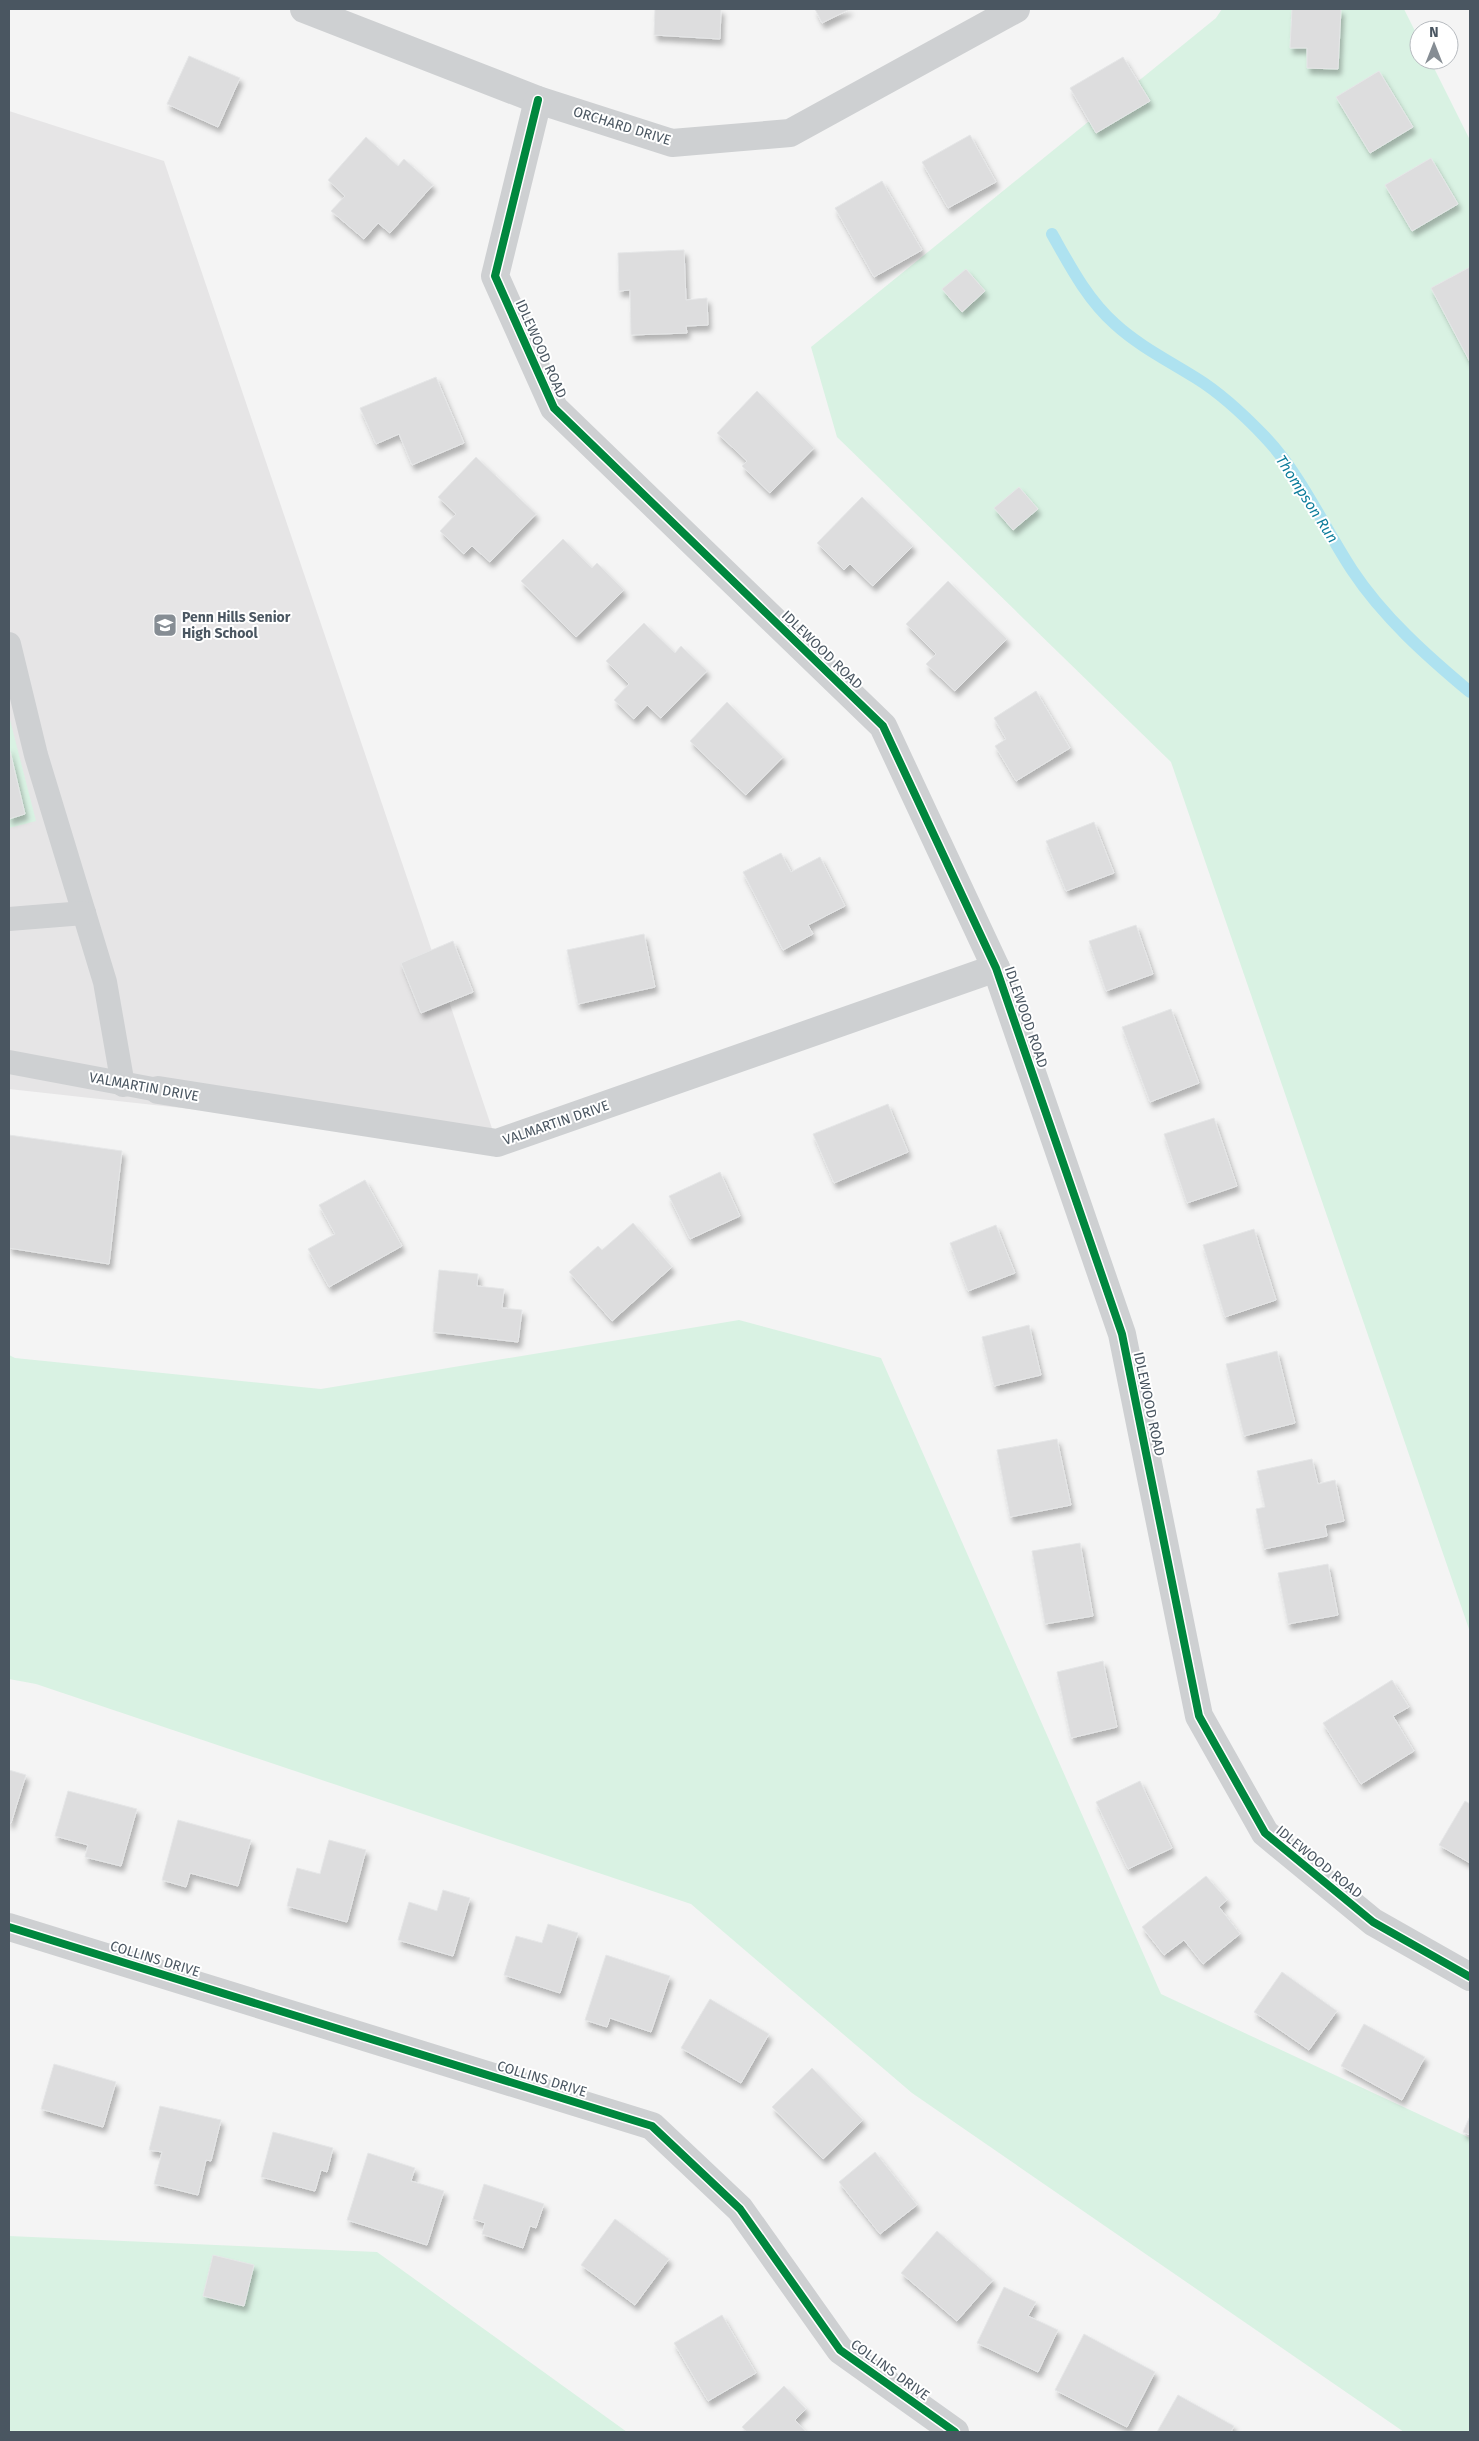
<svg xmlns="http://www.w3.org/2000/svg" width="1479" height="2441" font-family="'Fira Sans',sans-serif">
<defs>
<filter id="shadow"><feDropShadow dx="3" dy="5.5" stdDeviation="2.5" flood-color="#0004"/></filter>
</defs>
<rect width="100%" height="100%" fill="#f4f4f4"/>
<!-- education -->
<polygon fill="#e6e5e6" points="9,111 164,161 497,1143 9,1089"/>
<!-- green -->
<g fill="#d9f2e3">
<polygon points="1222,9 1404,9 1419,39 1419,60 1430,60 1470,140 1470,1632 1171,762 837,437 811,347 1216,18"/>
<polygon points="9,716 36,821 9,828"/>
<polygon points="739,1320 881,1358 1161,1994 1470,2138 1470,2432 1404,2432 912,2093 691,1904 36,1684 9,1679 9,1355 15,1358 321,1389"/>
<polygon points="9,2236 377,2252 627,2432 9,2432"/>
</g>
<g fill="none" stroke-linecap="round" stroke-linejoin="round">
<!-- stream -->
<path stroke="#aee2f0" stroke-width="12" d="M1052,234c18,32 35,65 63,90 24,22 54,37 81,54 26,16 48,37 69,59 37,39 58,89 87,133 31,47 75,86 118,122"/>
</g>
<!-- building -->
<g fill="#ddddde" stroke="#e5e6e7" filter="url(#shadow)">
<polygon points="655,9 721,9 720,39 654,35"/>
<polygon points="815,9 850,9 822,23"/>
<polygon points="1292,9 1341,9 1338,69 1307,68 1307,48 1290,48"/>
<polygon points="189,56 240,78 218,127 167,104"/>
<polygon points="1123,57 1150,101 1096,133 1070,88"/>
<polygon points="1379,71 1413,127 1370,153 1336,97"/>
<polygon points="970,135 996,182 948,208 922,162"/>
<polygon points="366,137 398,166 404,159 433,185 390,233 378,223 364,239 331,211 345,196 328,180"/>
<polygon points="1431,158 1458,204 1412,231 1385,185"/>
<polygon points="882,181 922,250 874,277 835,208"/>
<polygon points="684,250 686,300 707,298 708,325 686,326 687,333 631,335 630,290 619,291 618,253"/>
<polygon points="1470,267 1470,362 1431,288"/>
<polygon points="966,269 985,291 962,312 942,289"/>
<polygon points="436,377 464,443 412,465 399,434 376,444 360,408"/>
<polygon points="757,391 814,448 770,493 742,466 747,461 717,433"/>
<polygon points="476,457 536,514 490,562 472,546 464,554 440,531 456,514 438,497"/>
<polygon points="1019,487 1038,509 1013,530 994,508"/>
<polygon points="862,497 913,546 873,586 850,564 844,570 817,543"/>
<polygon points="563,539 592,568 597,563 624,590 576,637 521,581"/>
<polygon points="948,581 1007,639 955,691 926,664 936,654 906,624"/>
<polygon points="644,623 675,653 681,646 707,671 661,718 647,705 634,719 614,700 629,684 606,661"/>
<polygon points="1036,691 1070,748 1016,781 995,746 1006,739 994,718"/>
<polygon points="727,702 783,757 746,795 690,741"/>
<polygon points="9,747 25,814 9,819"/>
<polygon points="1094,822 1114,873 1066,891 1046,841"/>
<polygon points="781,853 791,872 820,857 845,906 808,925 813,934 783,950 743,872"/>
<polygon points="1136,925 1153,974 1106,991 1089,941"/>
<polygon points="644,934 655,987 578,1004 567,950"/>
<polygon points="453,941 473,992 421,1013 401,963"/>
<polygon points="1171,1009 1199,1083 1150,1102 1122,1027"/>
<polygon points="888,1104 908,1152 834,1183 813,1134"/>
<polygon points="1214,1118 1237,1186 1187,1203 1164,1134"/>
<polygon points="9,1135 122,1151 109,1264 9,1248"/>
<polygon points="720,1172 740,1216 690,1239 669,1196"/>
<polygon points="365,1180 402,1246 329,1287 308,1249 335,1234 319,1205"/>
<polygon points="633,1223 672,1267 612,1321 569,1272 598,1246 602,1250"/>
<polygon points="996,1225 1015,1273 968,1291 950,1243"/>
<polygon points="1254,1229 1276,1300 1225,1317 1203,1245"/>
<polygon points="439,1270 478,1274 477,1286 504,1289 502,1308 522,1310 518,1342 433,1332"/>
<polygon points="1029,1325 1041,1375 994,1386 982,1337"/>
<polygon points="1277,1351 1295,1423 1244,1436 1226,1364"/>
<polygon points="1057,1439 1071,1505 1010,1517 997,1450"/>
<polygon points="1312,1459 1318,1484 1335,1480 1344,1521 1325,1525 1327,1536 1264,1549 1256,1509 1265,1507 1257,1471"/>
<polygon points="1080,1543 1093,1616 1045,1624 1032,1551"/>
<polygon points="1328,1564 1338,1615 1288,1624 1278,1573"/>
<polygon points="1103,1661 1117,1727 1071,1738 1057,1672"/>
<polygon points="1392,1680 1409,1707 1393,1716 1414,1751 1361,1784 1323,1723"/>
<polygon points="9,1770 26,1775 11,1823 9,1823"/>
<polygon points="1140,1781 1172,1848 1128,1869 1096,1802"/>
<polygon points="68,1791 137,1809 121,1866 85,1857 88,1845 55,1836"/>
<polygon points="1465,1801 1470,1804 1470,1863 1439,1845"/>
<polygon points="178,1820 251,1840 238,1886 190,1873 186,1887 162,1880"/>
<polygon points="329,1840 366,1850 347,1922 287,1906 297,1868 320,1874"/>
<polygon points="1206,1876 1227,1900 1219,1907 1240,1934 1203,1964 1184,1940 1164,1955 1142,1927"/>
<polygon points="443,1890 470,1898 453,1956 398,1940 409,1902 437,1911"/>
<polygon points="548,1924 578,1933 560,1993 504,1975 516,1936 542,1943"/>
<polygon points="606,1955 670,1976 651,2032 610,2018 607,2027 585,2020"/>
<polygon points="1282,1972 1337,2011 1309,2050 1254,2012"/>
<polygon points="710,1999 769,2034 741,2083 681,2048"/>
<polygon points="1364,2024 1425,2057 1402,2100 1341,2066"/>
<polygon points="54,2064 116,2082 103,2127 41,2109"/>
<polygon points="812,2068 863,2120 823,2159 772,2107"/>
<polygon points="160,2106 221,2120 211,2161 206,2160 198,2195 154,2184 162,2152 149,2150"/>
<polygon points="1470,2116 1470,2135 1463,2132"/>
<polygon points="273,2132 333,2148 327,2172 321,2170 315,2191 261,2177"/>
<polygon points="875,2152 917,2205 880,2234 839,2182"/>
<polygon points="368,2153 415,2168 411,2181 444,2191 427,2245 347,2220"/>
<polygon points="484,2184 544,2204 536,2228 530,2226 523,2248 482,2234 485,2223 473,2219"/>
<polygon points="615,2219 669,2259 635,2305 581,2265"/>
<polygon points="937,2231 993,2280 957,2321 901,2273"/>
<polygon points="213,2255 254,2265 244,2306 203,2296"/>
<polygon points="1004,2287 1036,2302 1028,2316 1058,2330 1038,2372 977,2343"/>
<polygon points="722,2315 756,2373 708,2401 674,2343"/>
<polygon points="1084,2334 1155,2372 1127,2427 1055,2390"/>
<polygon points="784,2386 806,2409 795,2420 806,2432 747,2432 742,2427"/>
<polygon points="1178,2395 1234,2426 1231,2432 1157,2432"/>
</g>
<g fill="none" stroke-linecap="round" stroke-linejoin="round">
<!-- lane -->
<g stroke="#ced0d2" stroke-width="24">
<polyline points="9,644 36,755 105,982 123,1085"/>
<polyline points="9,919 84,913"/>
<polyline points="9,1062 158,1090"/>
</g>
<!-- street -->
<g stroke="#ced0d2" stroke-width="28">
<polyline points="304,9 538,100 672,143 790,133 1016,9"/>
<polyline points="538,100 495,276 554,408 883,726 996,968 1122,1334 1199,1716 1265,1833 1373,1922 1470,1977"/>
<polyline points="158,1090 497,1143 996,968"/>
<polyline points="9,1927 652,2126 740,2209 840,2350 955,2432"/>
</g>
<!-- cycleway casing -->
<g stroke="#fff" stroke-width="11">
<g id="cycleway">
<polyline points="538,100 495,276 554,408 883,726 996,968 1122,1334 1199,1716 1265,1833 1373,1922 1470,1977"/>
<polyline points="9,1927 652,2126 740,2209 840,2350 955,2432"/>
</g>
</g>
<!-- cycleway -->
<use href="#cycleway" stroke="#00873e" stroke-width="8"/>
</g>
<!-- icons -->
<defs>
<g id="school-square" transform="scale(1.25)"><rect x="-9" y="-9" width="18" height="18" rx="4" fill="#868d94" stroke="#fff"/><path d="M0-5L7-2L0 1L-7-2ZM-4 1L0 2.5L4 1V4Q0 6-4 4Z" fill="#fff"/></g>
</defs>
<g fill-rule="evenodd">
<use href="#school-square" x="165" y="625"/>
</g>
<g text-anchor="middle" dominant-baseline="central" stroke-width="4" stroke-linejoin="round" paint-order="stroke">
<!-- street labels -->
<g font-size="14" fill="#4a5661" stroke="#fff">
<text transform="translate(622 126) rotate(17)">ORCHARD DRIVE</text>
<text transform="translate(541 349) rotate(66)">IDLEWOOD ROAD</text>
<text transform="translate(822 650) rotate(44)">IDLEWOOD ROAD</text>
<text transform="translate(1026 1017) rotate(71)">IDLEWOOD ROAD</text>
<text transform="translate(144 1087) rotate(10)">VALMARTIN DRIVE</text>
<text transform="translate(556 1123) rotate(-19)">VALMARTIN DRIVE</text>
<text transform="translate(1149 1404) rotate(78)">IDLEWOOD ROAD</text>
<text transform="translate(1319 1862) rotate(39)">IDLEWOOD ROAD</text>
<text transform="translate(155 1959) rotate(17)">COLLINS DRIVE</text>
<text transform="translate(542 2079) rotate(17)">COLLINS DRIVE</text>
<text transform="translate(890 2370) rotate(36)">COLLINS DRIVE</text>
</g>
<!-- poi labels -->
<g font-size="14" font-weight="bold" fill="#4a5661" stroke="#fff" text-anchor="start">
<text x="182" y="617">Penn Hills Senior<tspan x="182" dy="16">High School</tspan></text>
</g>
<!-- water labels -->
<g font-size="15" font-style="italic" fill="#0c7c9b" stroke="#fff">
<text transform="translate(1307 499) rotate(57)">Thompson Run</text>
</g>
</g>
<!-- border -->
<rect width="1479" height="2441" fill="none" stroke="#4a5661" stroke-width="20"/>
<!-- north arrow -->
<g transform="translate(1434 45)"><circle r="24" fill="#ffffff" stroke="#b7bbc0"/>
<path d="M0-4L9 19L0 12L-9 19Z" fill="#868d94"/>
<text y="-8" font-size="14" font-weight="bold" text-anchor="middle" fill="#4a5661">N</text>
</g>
</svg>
